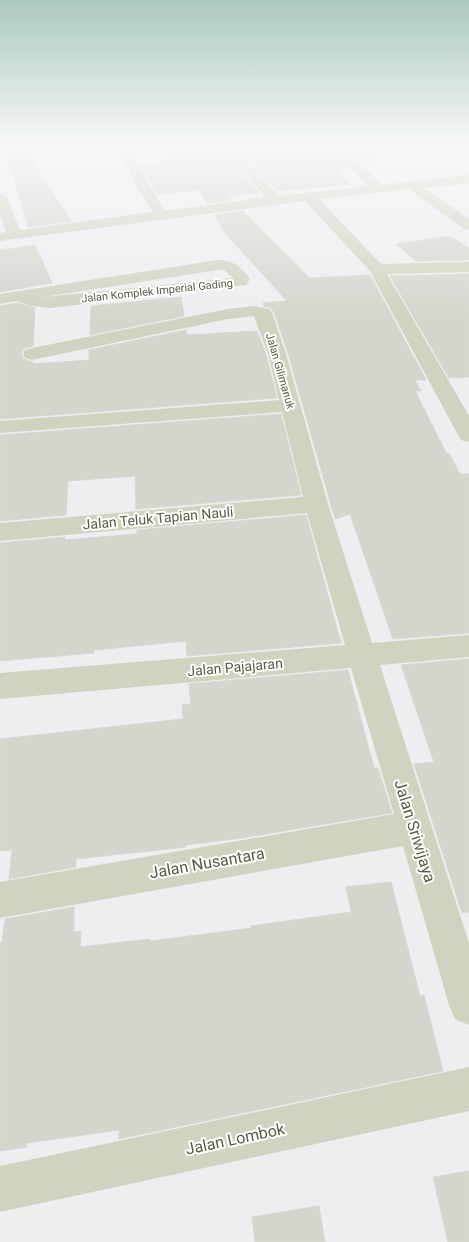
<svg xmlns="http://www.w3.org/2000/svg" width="469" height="1242" font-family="Roboto,sans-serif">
<rect width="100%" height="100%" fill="#edeef0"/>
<!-- building -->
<g fill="#d2d6cc" stroke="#d6d9d1">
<polygon points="167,145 217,145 259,193 228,196 232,200 207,203 199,190 157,194 141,164 176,160"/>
<polygon points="235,145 325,145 348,169 336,170 350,184 277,191"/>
<polygon points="343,145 374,145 375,166 366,167"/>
<polygon points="23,147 71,221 28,227 6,152 16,151"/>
<polygon points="243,211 310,278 370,275 426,380 415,380 421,391 415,391 446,453 449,453 460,474 469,474 469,633 393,639 350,514 335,519 288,353 274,312 270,308 264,306 263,303 287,301 225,233 214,215"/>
<polygon points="450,236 469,248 469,260 416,261 396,244"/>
<polygon points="35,245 52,283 0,292 0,250"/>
<polygon points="469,274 469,377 449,378 390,276"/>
<polygon points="181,297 184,316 90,335 91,306"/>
<polygon points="17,303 35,308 33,346 24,348 21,353 23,359 33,362 33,364 89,360 89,350 186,330 187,335 257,331 266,355 277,398 0,419 0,306"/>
<polygon points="281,414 301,495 136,509 135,476 68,481 66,515 0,521 0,435"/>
<polygon points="306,515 341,643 187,656 186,641 94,650 94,653 0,661 0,543 65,537 65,540 137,534 137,530"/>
<polygon points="469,659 469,912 462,913 414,764 434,762 401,665"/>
<polygon points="348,670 374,768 378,768 392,813 242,838 185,845 186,847 76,859 76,867 9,879 12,850 0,851 0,739 183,719 182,705 191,704 189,684"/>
<polygon points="391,882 420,996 424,995 443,1071 119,1139 119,1130 27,1143 27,1147 0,1151 0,943 2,942 5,919 74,907 74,932 81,931 80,947 150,939 150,941 252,928 251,926 351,912 346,887"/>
<polygon points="469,1171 469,1242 448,1242 433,1177"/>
<polygon points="319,1206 325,1242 255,1242 252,1217"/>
</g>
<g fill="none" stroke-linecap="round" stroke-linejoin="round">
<!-- minor -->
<g fill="#d0d3c0" fill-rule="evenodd">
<polygon points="0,145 22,145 16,149 0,151"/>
<polygon points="117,145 129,145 151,188 165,211 266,197 219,145 232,145 279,196 368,186 327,145 340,145 382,185 469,175 469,183 424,188 469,219 469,230 464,229 409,189 319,199 381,264 469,262 469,272 387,274 469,416 469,442 461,440 458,435 370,271 305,201 0,241 0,233 6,232 0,215 0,193 7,197 20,230 153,212 137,188"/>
<path d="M218,260c15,0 24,7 32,19l-4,6 -196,23 -20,-2 -13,-5 -17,3v-10zM218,270h6l9,8 -190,19z"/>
<polygon points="254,306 269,309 272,313 286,354 328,504 372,643 469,635 469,657 380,665 469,943 469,1025 455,1019 449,1005 403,846 0,918 0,882 394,814 351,668 0,699 0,673 345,645 307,513 0,541 0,523 303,497 282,412 0,433 0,421 279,400 268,354 254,316 228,319 32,360 25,358 23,354 25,350 32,348 228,309"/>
<polygon points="469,1067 469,1111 0,1212 0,1166"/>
</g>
</g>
<!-- sky -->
<linearGradient id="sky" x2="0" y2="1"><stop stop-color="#abc9c0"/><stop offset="0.45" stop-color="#f7f7f8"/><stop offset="1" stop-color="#f7f7f8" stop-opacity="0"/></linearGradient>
<rect width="469" height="319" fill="url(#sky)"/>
<g text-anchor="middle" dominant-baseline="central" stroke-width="4" stroke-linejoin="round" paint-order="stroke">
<!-- far-street labels -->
<g font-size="11" fill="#575c45" stroke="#fff">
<text transform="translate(157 291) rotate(-6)">Jalan Komplek Imperial Gading</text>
<text transform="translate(280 371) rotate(74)">Jalan Gilimanuk</text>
</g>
<!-- street labels -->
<g font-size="14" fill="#575c45" stroke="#fff">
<text transform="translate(158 518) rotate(-5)">Jalan Teluk Tapian Nauli</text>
<text transform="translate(235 667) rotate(-5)">Jalan Pajajaran</text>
</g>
<!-- near-street labels -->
<g font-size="16" fill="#575c45" stroke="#fff">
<text transform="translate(415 831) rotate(73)">Jalan Sriwijaya</text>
<text transform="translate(207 863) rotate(-10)">Jalan Nusantara</text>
<text transform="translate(235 1139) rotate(-12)">Jalan Lombok</text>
</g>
</g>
</svg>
